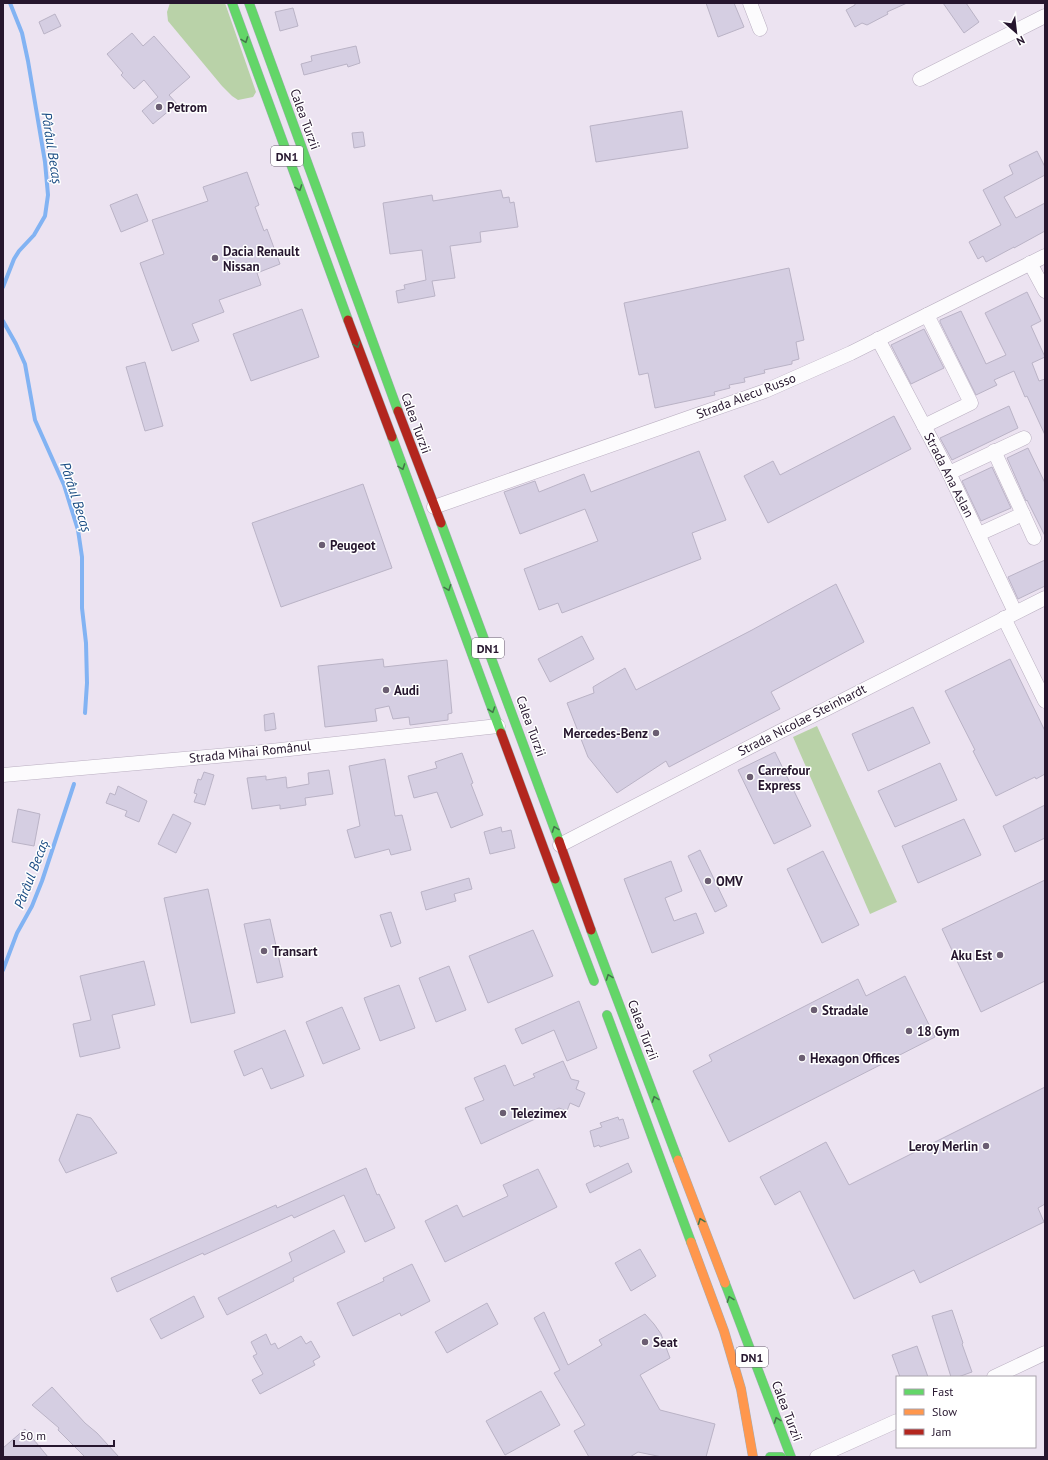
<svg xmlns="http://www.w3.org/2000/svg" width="1048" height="1460" font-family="'PT Sans',sans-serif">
<rect width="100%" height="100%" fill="#ece3f1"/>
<!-- green -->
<g fill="#b9d2a8">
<polygon points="170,3 225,3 256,92 253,97 238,100 232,96 222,86 168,21 167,12"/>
<polygon points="817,726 897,902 870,914 793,737"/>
</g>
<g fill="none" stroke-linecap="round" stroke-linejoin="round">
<!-- stream -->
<g stroke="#82b3f3" stroke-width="4">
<polyline points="3,287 14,259 19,251 34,235 45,216 48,195 45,162 28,61 22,33 10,3"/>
<polyline points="3,321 16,344 25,364 35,420 64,485 78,530 82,557 82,608 86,643 87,683 85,713"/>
<polyline points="3,970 17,933 32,906 42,881 74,784"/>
</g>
</g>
<!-- building -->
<g fill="#d5cee2" stroke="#bab3c6">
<polygon points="706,3 734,3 744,27 718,37"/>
<polygon points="855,3 907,3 887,12 888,14 867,25 862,23 855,27 846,10 855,5"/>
<polygon points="943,3 966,3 979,22 964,33"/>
<polygon points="293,8 298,26 280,31 275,12"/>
<polygon points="55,14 61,26 44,34 39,22"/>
<polygon points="132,33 143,46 154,36 190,77 169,95 177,104 153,124 142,111 158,97 144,80 134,89 121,75 123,73 107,54"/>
<polygon points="356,46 360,63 348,67 347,64 304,75 301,64 312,61 311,56"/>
<polygon points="682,111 688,148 596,162 590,126"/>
<polygon points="363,132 365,146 354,148 352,133"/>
<polygon points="1037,151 1045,167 1045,175 1004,197 1016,218 1045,203 1045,231 1014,248 1014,247 986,262 983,256 978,259 969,242 1001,225 983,190 1013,174 1009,165"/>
<polygon points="247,172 259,205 255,207 264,231 267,229 280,264 257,273 261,285 219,300 224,312 192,324 199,341 172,351 140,263 164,254 152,220 208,201 203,187"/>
<polygon points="501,190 503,198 509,197 510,203 514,202 518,227 480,232 481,242 450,246 455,278 432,281 435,296 398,303 396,291 405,289 404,285 426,280 422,250 390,254 383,203 432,195 433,201"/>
<polygon points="137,194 148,221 121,232 110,205"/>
<polygon points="789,268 804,340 796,342 799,359 792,361 792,364 764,370 765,373 744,378 745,382 729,385 730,388 714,392 715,395 655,408 648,373 639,375 624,303"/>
<polygon points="1027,292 1041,321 1031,326 1045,357 1032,363 1039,381 1045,379 1045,435 1027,396 1025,397 1014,371 994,380 997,385 976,395 940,322 940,320 961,311 986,364 1006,355 985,313"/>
<polygon points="302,309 319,357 251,381 233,334"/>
<polygon points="924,329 944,368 911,384 891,345"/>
<polygon points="145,362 163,426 145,431 126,367"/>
<polygon points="1009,406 1018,428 952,460 940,438"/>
<polygon points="894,416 911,449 768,523 744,476 773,461 780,475"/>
<polygon points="1028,448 1045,483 1045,536 1027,500 1026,501 1008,460 1007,458"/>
<polygon points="699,451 726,520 692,533 701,559 562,613 558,603 539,610 524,569 598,541 585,509 520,534 504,492 535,481 539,492 584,474 591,492"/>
<polygon points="992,467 1011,508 981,521 962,481"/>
<polygon points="363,484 392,568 281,607 252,523"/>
<polygon points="1045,560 1045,586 1018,599 1008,577"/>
<polygon points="836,584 864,642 771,692 780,709 669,767 666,761 617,793 588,757 567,703 594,693 593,687 625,668 636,690 752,630"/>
<polygon points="582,636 594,659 550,682 538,659"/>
<polygon points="383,659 384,667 447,660 452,713 448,714 448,720 410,725 409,717 393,719 389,706 375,709 377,721 325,727 318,666"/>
<polygon points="1010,659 1045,731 1045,774 1036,779 1035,777 996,796 973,751 975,750 945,691"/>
<polygon points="913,707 930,743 868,771 852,734"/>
<polygon points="274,713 276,729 265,731 264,715"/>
<polygon points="775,752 811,826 774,844 738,770"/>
<polygon points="462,753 473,783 471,784 483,815 451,828 437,792 414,798 408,776 437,768 435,762"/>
<polygon points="385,759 395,816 402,815 411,850 391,855 389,849 355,858 347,830 360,826 349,766"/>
<polygon points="940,763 957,800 895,827 878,791"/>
<polygon points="329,770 333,794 305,798 306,805 280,809 280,805 252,809 247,778 266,776 266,780 286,777 287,788 309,784 308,773"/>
<polygon points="204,772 214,775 205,805 194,802 197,794 194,793 198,779 201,780"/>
<polygon points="118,786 147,801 139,822 125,816 127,811 106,803 110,793 115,795"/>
<polygon points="1045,805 1045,838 1015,852 1003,826"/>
<polygon points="18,809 40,814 34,846 12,842"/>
<polygon points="173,814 191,823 176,853 158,844"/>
<polygon points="964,819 981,855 918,883 902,846"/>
<polygon points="501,827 502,832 511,830 515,848 490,854 484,832"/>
<polygon points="700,850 727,906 715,912 688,856"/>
<polygon points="823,851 859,925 822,943 787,869"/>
<polygon points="671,861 682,891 665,898 674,921 696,913 704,933 652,953 624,879"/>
<polygon points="469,878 472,889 454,894 456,901 426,910 421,892"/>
<polygon points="1045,880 1045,981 981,1012 942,929"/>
<polygon points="208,889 235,1013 191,1023 164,898"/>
<polygon points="391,912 401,943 391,947 380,915"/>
<polygon points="270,919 283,977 257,983 244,924"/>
<polygon points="533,930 553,976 488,1003 469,956"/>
<polygon points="144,961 155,1005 112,1015 120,1048 80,1057 73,1024 91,1020 80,976"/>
<polygon points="449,966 466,1010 436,1022 419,978"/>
<polygon points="905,976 935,1037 729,1142 693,1071 712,1061 709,1055 858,979 866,996"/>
<polygon points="399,985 415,1028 380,1041 364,998"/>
<polygon points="579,1001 597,1048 567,1061 554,1030 522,1044 515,1029"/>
<polygon points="342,1007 360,1049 323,1064 306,1022"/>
<polygon points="285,1030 304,1076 271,1089 262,1068 244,1076 234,1051"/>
<polygon points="563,1061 571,1079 579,1081 576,1089 585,1093 579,1107 570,1103 567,1111 559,1108 481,1144 465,1108 484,1100 474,1078 505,1065 514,1086 535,1077 533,1074"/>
<polygon points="1045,1087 1045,1204 1038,1208 1044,1222 920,1283 914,1270 854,1299 800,1191 775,1205 760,1177 826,1142 849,1185"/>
<polygon points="77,1114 91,1118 117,1153 66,1173 59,1160"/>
<polygon points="618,1117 619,1120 623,1119 629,1138 600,1147 599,1145 594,1147 590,1131 602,1127 600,1123"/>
<polygon points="628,1163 632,1172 590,1193 586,1184"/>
<polygon points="366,1168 377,1195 379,1194 395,1228 365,1242 344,1195 294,1218 292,1215 204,1255 203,1253 117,1292 111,1278 276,1205 277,1208"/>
<polygon points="538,1169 557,1207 445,1262 425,1221 457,1205 463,1217 508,1196 503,1185"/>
<polygon points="334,1230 345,1252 293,1278 294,1281 227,1315 218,1298 292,1261 289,1253"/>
<polygon points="640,1249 656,1276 631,1291 615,1263"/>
<polygon points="412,1264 430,1301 401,1316 400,1313 353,1336 337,1303 384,1281 383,1278"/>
<polygon points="194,1296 204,1317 161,1339 150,1319"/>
<polygon points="487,1303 498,1324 447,1353 435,1332"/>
<polygon points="952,1310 963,1343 962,1344 972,1372 958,1377 951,1377 932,1316"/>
<polygon points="544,1312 568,1365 602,1345 599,1340 645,1314 654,1324 661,1334 670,1358 640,1375 660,1410 715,1424 706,1457 662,1457 638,1452 630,1457 589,1457 574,1431 585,1425 554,1373 560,1370 534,1318"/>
<polygon points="266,1334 271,1345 275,1343 278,1349 301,1336 306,1344 311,1341 320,1357 313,1361 315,1365 260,1394 252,1380 263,1374 253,1356 257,1354 251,1342"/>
<polygon points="917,1346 928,1377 900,1377 892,1355"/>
<polygon points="52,1387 85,1423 97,1433 119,1457 85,1457 58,1430 59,1428 32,1405"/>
<polygon points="541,1391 560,1425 505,1455 486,1421"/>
<polygon points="25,1429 48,1457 3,1457 3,1448"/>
</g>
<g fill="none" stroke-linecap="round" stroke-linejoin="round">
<!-- street casing -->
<g stroke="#baafc1" stroke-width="15">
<g id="street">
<polyline points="750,3 760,29"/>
<polyline points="920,79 1045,16"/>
<polyline points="1030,263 1045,291"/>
<polyline points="878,339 949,473 1015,612"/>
<polyline points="924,426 971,403 927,315"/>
<polyline points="994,451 1034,538"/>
<polyline points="949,473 1024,438"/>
<polyline points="434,507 765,391 851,353 1045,256"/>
<polyline points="979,534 1023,514"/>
<polyline points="1004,618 1045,701"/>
<polyline points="3,775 262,752 498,726"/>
<polyline points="560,845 779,732 826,709 1045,598"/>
<polyline points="994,1377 1045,1353"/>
<polyline points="817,1457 897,1421"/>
</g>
</g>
<!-- fast casing -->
<g stroke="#a3adb4" stroke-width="10">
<g id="fast">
<polyline points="232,3 348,320"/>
<polyline points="249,3 398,411"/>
<polyline points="392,437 501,733"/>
<polyline points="441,523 559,841"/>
<polyline points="555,879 594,981"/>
<polyline points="591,930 678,1160"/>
<polyline points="607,1015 691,1242"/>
<polyline points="725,1283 791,1457"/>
<polyline points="770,1457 781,1457"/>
</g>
</g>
<!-- slow casing -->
<g stroke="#a3adb4" stroke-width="10">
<g id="slow">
<polyline points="678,1160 725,1283"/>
<polyline points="691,1242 724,1331 741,1389 753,1457"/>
</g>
</g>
<!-- jam casing -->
<g stroke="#a3adb4" stroke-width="10">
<g id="jam">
<polyline points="348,320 392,437"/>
<polyline points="398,411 441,523"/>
<polyline points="501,733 555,879"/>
<polyline points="559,841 591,930"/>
</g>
</g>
<!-- street -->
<use href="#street" stroke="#fcfbfd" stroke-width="14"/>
<!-- fast -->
<use href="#fast" stroke="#63d668" stroke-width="9"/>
<!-- slow -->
<use href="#slow" stroke="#ff974d" stroke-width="9"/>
<!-- jam -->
<use href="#jam" stroke="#b3261e" stroke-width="9"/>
</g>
<!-- one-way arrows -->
<defs><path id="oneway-chevron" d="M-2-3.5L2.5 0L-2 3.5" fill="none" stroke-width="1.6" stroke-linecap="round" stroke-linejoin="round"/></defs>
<g stroke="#44764b">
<use href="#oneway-chevron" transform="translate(245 40) rotate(70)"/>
<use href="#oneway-chevron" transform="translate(299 188) rotate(70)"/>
<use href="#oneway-chevron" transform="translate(357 345) rotate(70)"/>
<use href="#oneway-chevron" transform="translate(402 467) rotate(70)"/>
<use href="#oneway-chevron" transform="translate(448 588) rotate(69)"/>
<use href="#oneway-chevron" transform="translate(492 710) rotate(71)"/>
<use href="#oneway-chevron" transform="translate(555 829) rotate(-110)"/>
<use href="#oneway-chevron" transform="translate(609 977) rotate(-110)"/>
<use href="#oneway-chevron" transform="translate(655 1099) rotate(-110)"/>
<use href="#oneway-chevron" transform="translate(701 1221) rotate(-111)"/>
<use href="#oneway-chevron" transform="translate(730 1299) rotate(-110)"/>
<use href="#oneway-chevron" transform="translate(777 1420) rotate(-110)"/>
</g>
<!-- markers -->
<g fill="#6b5e72" stroke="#fff" stroke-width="1.5">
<circle cx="159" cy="107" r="4"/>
<circle cx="215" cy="258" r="4"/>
<circle cx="322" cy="545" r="4"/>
<circle cx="386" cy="690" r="4"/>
<circle cx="656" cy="733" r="4"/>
<circle cx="750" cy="777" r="4"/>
<circle cx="708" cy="881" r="4"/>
<circle cx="264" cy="951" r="4"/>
<circle cx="1000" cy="955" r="4"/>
<circle cx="814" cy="1010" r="4"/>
<circle cx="909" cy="1031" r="4"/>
<circle cx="802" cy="1058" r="4"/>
<circle cx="503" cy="1113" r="4"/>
<circle cx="986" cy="1146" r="4"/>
<circle cx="645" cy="1342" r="4"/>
</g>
<g text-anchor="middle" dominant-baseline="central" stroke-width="3" stroke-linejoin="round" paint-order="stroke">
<!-- shield labels -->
<g fill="#fff" stroke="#675c6d" stroke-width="1">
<rect x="271" y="146" width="32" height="20" rx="3"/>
<rect x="472" y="638" width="32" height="20" rx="3"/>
<rect x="736" y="1347" width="32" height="20" rx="3"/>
</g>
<g font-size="12" font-weight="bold" fill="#26162e">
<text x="287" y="156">DN1</text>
<text x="488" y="648">DN1</text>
<text x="752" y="1357">DN1</text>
</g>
<!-- poi labels -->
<g font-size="13" font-weight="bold" fill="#26162e" stroke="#fff" text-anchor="start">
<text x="167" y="107">Petrom</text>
<text x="223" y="251">Dacia Renault<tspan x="223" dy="15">Nissan</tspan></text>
<text x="330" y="545">Peugeot</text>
<text x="394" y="690">Audi</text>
<text x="648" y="733" text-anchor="end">Mercedes-Benz</text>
<text x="758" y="770">Carrefour<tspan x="758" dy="15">Express</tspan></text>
<text x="716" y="881">OMV</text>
<text x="272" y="951">Transart</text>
<text x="992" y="955" text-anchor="end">Aku Est</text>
<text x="822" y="1010">Stradale</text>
<text x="917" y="1031">18 Gym</text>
<text x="810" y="1058">Hexagon Offices</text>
<text x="511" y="1113">Telezimex</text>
<text x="978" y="1146" text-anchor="end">Leroy Merlin</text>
<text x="653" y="1342">Seat</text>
</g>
<!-- street labels -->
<g font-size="13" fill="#26162e" stroke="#fff">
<text transform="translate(305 119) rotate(70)">Calea Turzii</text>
<text transform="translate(746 396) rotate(-21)">Strada Alecu Russo</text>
<text transform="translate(416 423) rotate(70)">Calea Turzii</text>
<text transform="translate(949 475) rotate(63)">Strada Ana Aslan</text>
<text transform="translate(802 720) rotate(-27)">Strada Nicolae Steinhardt</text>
<text transform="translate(531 726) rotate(70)">Calea Turzii</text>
<text transform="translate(250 752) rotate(-6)">Strada Mihai Românul</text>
<text transform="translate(643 1030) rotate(69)">Calea Turzii</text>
<text transform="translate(787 1411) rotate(69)">Calea Turzii</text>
</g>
<!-- water labels -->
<g font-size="14" font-style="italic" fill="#1b4d84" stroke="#fff">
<text transform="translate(52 148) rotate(81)">Pârâul Becaș</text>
<text transform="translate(76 497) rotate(72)">Pârâul Becaș</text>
<text transform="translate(31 874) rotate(-69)">Pârâul Becaș</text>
</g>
</g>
<!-- border -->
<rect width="1048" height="1460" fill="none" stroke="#26162e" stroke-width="8"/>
<!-- legend -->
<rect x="896" y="1376" width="140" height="72" fill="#ffffff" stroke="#a8a2ab"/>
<rect x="904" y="1389" width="20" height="6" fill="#63d668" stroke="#a8a2ab"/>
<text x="932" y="1396" font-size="12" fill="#26162e">Fast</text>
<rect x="904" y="1409" width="20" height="6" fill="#ff974d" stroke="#a8a2ab"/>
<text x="932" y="1416" font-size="12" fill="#26162e">Slow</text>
<rect x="904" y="1429" width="20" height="6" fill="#b3261e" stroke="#a8a2ab"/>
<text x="932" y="1436" font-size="12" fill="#26162e">Jam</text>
<!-- north arrow -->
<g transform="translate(1016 32) rotate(152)" stroke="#ffffff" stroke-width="3" paint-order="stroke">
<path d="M0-3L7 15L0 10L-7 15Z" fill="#26162e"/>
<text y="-6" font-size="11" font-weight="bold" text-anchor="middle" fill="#26162e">N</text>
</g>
<!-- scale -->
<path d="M14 1440v6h100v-6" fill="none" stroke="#26162e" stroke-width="2"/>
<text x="20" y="1440" font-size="12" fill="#26162e" stroke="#ffffff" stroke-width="3" paint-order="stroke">50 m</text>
</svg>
